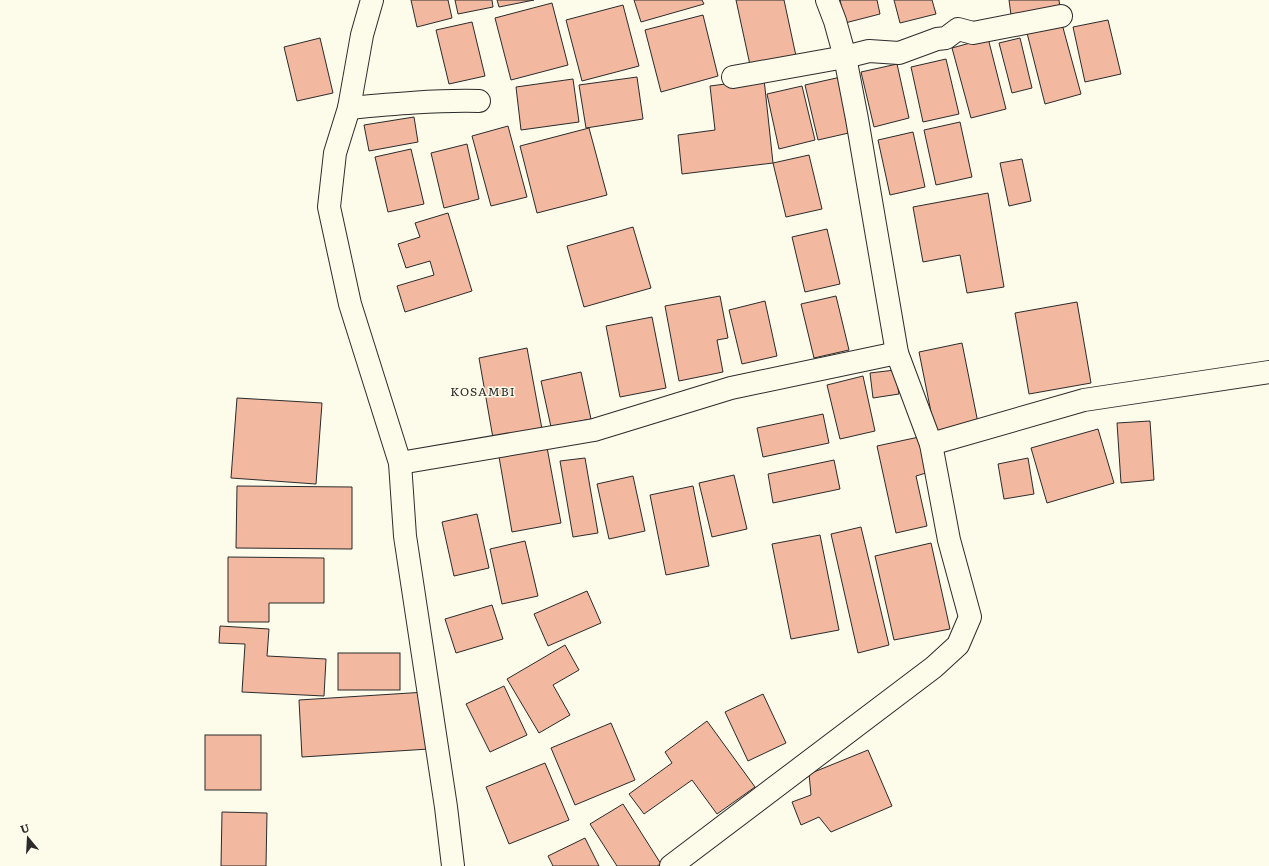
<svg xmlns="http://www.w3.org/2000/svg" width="1269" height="866" font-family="Literata,serif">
<rect width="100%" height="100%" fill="#fdfbea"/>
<!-- building -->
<g fill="#f2b8a0" stroke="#2b2b2b">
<polygon points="411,0 448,0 452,18 417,27"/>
<polygon points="455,0 492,0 493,7 458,14"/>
<polygon points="497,0 534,0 499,7"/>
<polygon points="634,0 702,0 704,4 641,22"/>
<polygon points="736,0 784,0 796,56 750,65"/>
<polygon points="840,0 877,0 880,14 845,23"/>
<polygon points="894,0 932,0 936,14 900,23"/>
<polygon points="1009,0 1059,0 1060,8 1011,15"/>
<polygon points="552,3 568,65 511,80 495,18"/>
<polygon points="623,5 639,66 582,81 566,20"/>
<polygon points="703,15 718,76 661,92 645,30"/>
<polygon points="1108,20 1121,74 1085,82 1073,27"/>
<polygon points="472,22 485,76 449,84 436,30"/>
<polygon points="1062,24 1081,94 1045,104 1027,33"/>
<polygon points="320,38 333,93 297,101 284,47"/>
<polygon points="988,38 1006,109 971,118 952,48"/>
<polygon points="1020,38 1032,88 1012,93 999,43"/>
<polygon points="946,59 959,114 923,122 911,67"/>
<polygon points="897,64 909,118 874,127 861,72"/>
<polygon points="637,77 643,119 586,128 579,85"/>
<polygon points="841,77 853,132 818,140 805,85"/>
<polygon points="573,79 579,122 521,130 516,87"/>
<polygon points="764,79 773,163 682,174 678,135 715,130 710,86"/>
<polygon points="802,86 815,140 779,149 767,94"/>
<polygon points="414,117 418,142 369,151 364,125"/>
<polygon points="960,122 972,177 936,185 924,130"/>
<polygon points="508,126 527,197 491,206 472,136"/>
<polygon points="589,128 607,195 537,213 520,146"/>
<polygon points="913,132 925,187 890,195 878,140"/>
<polygon points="467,144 479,199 444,208 431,153"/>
<polygon points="411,149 424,204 388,212 375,157"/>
<polygon points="809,155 822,209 786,217 773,163"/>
<polygon points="1022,159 1031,201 1009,206 1000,163"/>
<polygon points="988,193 1004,287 967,293 960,255 923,262 913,207"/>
<polygon points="448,213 472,291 405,312 397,286 434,275 430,261 406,268 398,244 420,237 415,223"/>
<polygon points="633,227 651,288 584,307 567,246"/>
<polygon points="827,229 840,284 805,292 792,237"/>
<polygon points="720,296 728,338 717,340 723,372 679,381 665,306"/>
<polygon points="836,296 849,350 814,358 801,304"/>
<polygon points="765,301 777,356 742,364 729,310"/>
<polygon points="1077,302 1091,383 1029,394 1015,313"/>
<polygon points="652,317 666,388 620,397 606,326"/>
<polygon points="962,343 978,423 935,432 919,352"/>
<polygon points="527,348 542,429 493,438 479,358"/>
<polygon points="895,370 899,394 873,398 870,373"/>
<polygon points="581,372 591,419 551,427 541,381"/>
<polygon points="863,376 875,431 840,439 827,385"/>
<polygon points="237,398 322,403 316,484 231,478"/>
<polygon points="823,414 829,443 763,457 757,428"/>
<polygon points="1150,421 1154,480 1121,483 1117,423"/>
<polygon points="1098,429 1114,483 1047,503 1031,448"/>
<polygon points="919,437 926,473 916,476 927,526 896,533 877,446"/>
<polygon points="546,442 561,523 512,532 498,451"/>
<polygon points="585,458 598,533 573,537 560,461"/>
<polygon points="1028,458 1034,494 1004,499 998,464"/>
<polygon points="834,460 840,489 773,503 768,474"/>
<polygon points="734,475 747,529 712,537 699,483"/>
<polygon points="633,476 645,531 609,539 597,484"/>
<polygon points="237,486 352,487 352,549 236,548"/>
<polygon points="693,486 709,566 666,575 650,495"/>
<polygon points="477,514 489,568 454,576 442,522"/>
<polygon points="861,527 889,645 858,653 831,534"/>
<polygon points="820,535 839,630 791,639 772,544"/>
<polygon points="525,541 538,596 502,604 490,549"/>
<polygon points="931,543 950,629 894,640 875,556"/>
<polygon points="228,557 324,558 324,603 269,603 269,622 228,622"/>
<polygon points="587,591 601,623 548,646 534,614"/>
<polygon points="492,605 503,639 456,653 445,619"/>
<polygon points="220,626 269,629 267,656 326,659 324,696 242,692 245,644 219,643"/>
<polygon points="565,645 579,670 553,685 570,715 539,733 507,679"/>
<rect x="338" y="653" width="62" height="37"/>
<polygon points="504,686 527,735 490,752 466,704"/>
<polygon points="426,692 429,749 302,757 299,700"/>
<polygon points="763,694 786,743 748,761 725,712"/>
<polygon points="707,721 755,787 717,814 692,780 644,814 629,794 672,763 665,752"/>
<polygon points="611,723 635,780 575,805 551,748"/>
<rect x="205" y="735" width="56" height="55"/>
<polygon points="868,750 892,806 831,832 819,817 801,825 792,802 811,795 809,774"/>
<polygon points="545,763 569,820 509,844 486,787"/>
<polygon points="623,804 661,864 657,866 617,866 590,824"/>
<polygon points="222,812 267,813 266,866 221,866"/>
<polygon points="585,838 599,866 553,866 548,856"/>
</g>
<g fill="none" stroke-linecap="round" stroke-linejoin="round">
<!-- minor casing -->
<g stroke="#2b2b2b" stroke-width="24">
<g id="minor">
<polyline points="372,0 362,35 349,108 335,153 329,207 350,304 400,463 405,536 446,807 453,866"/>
<polyline points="733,77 845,57 869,51 899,53 937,39 946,38 958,29 973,33 1061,16"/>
<path d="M349,108c43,-4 87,-8 130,-7"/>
<polyline points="931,444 1084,400 1269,372"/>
<polyline points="400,463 594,430 731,388 897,353"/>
<polyline points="671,866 934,667 958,645 970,617 949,540 931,444 897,353 857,119 845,57 835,21 827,0"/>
</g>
</g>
<!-- minor -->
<use href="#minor" stroke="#fdfbea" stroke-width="22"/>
</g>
<g text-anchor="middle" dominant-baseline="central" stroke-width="3" stroke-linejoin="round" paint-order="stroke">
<!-- quarter labels -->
<g font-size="12" letter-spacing="1" fill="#2b2b2b" stroke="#fdfbea">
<text x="483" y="391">KOSAMBI</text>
</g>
</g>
<!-- north arrow -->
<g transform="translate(28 838) rotate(342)" stroke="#fdfbea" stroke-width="3" paint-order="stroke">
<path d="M0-3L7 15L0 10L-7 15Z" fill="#2b2b2b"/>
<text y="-6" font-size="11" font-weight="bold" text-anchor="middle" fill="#2b2b2b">U</text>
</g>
</svg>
